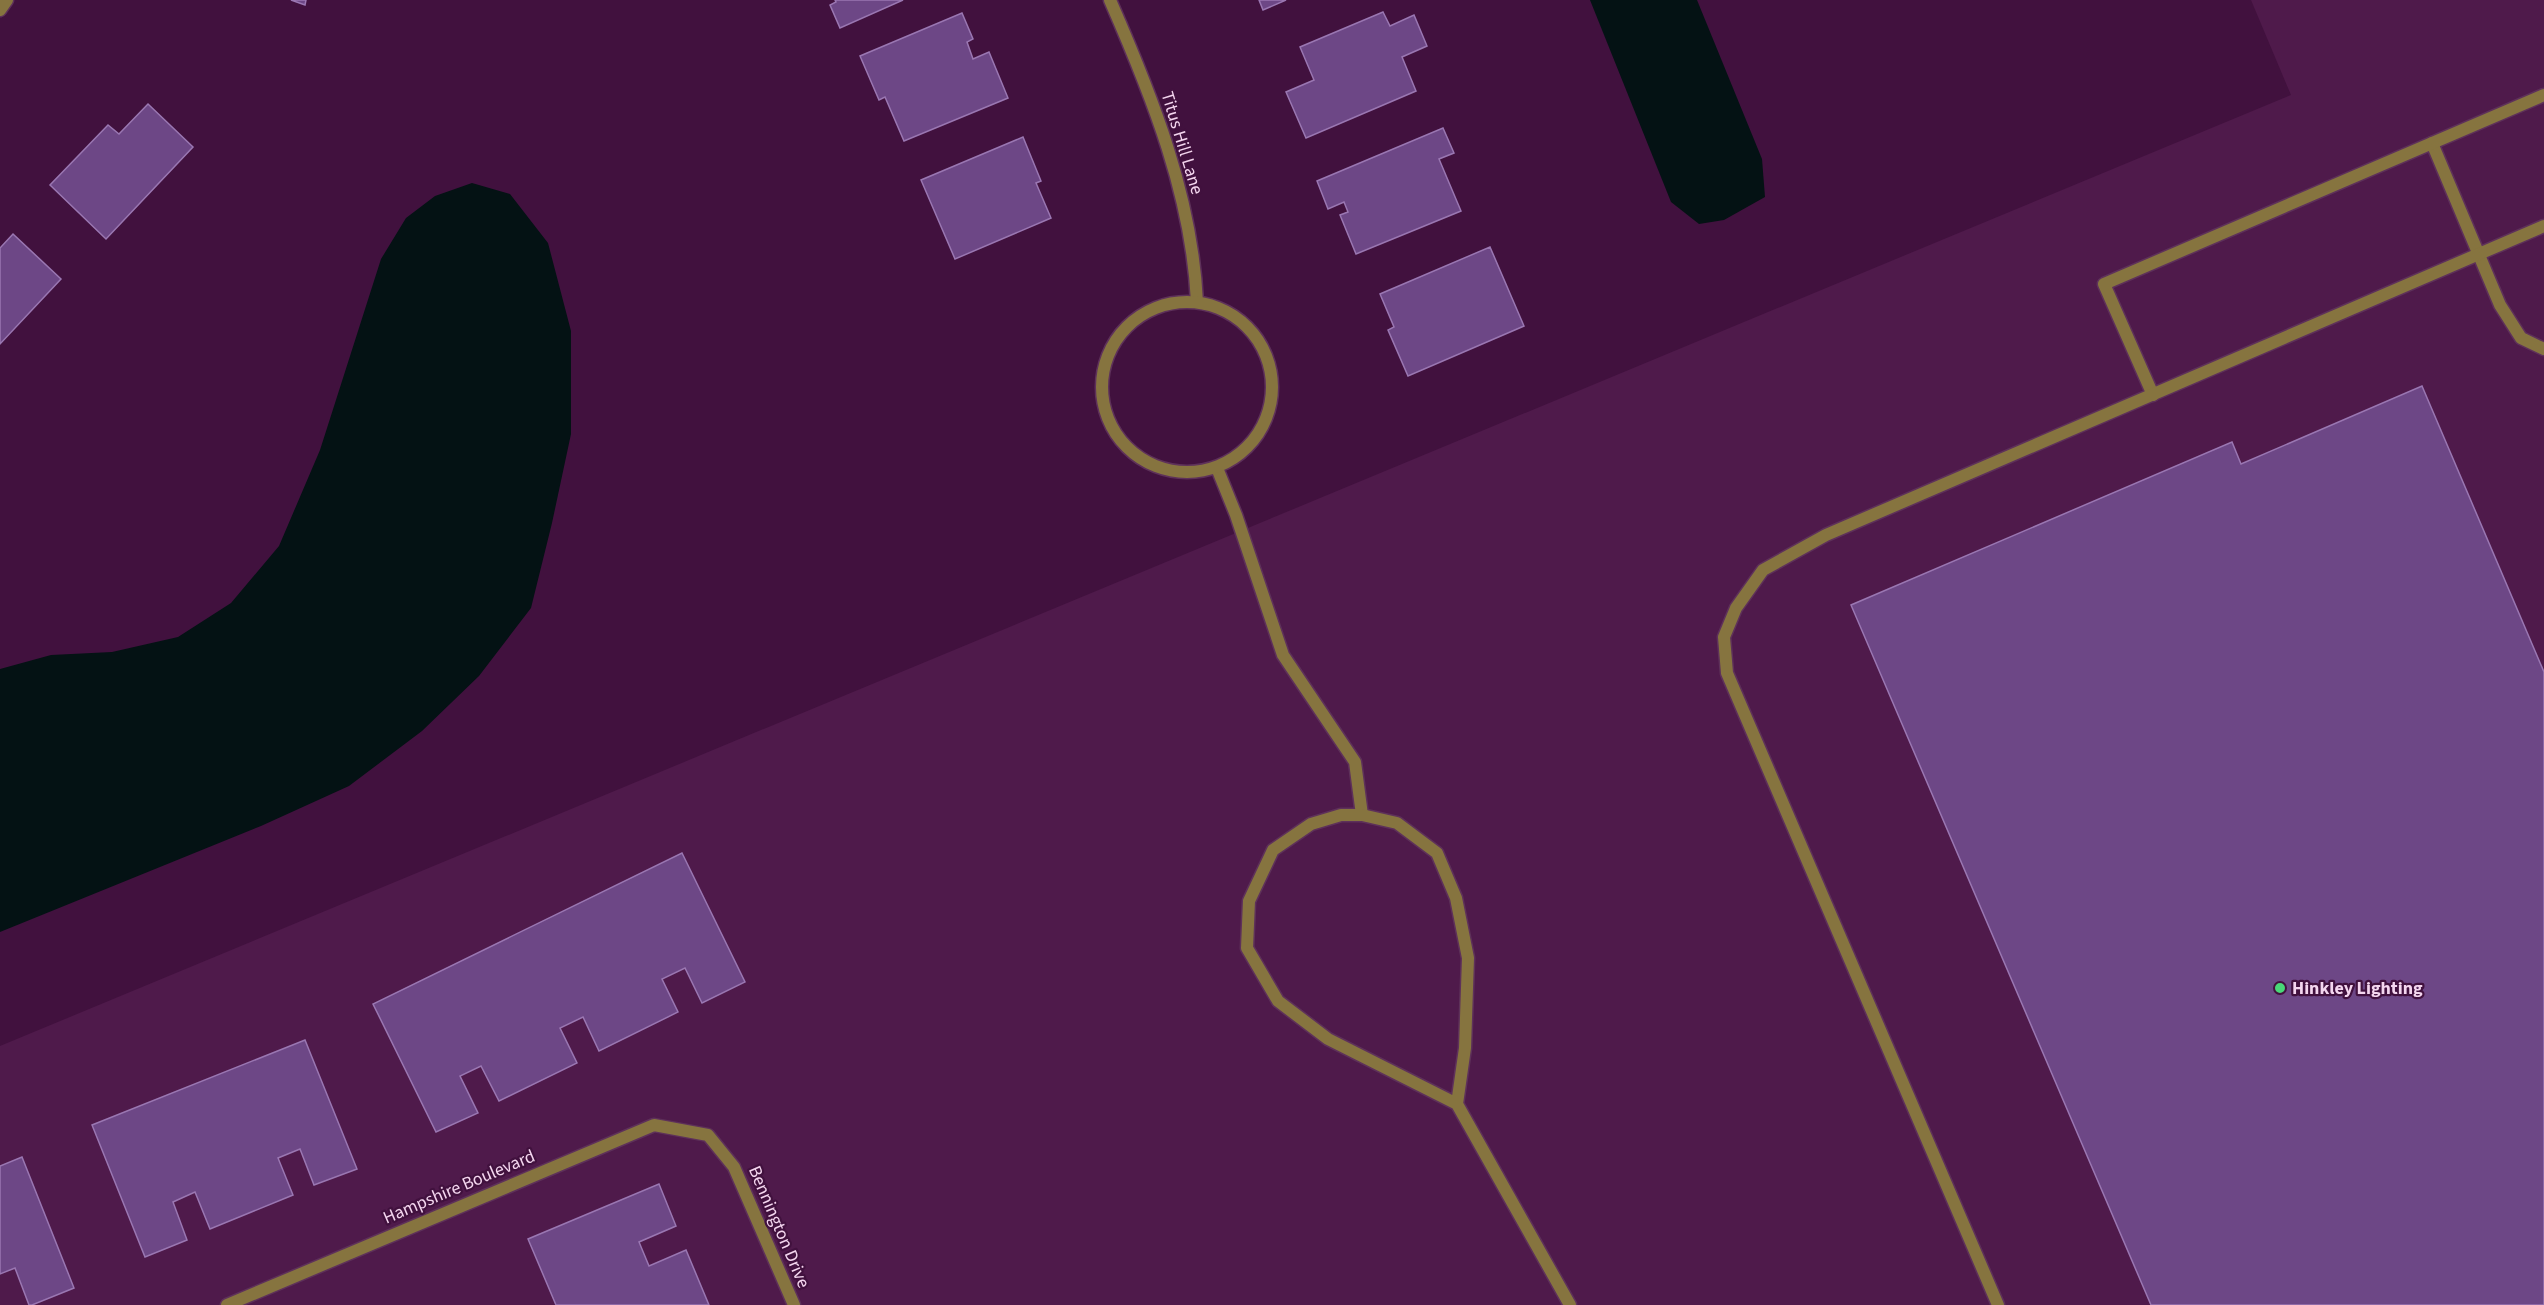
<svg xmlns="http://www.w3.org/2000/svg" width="2544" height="1305" font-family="'Source Sans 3',sans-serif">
<rect width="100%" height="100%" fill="#41113e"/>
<!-- built -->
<polygon fill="#4f1a4b" points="2251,0 2544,0 2544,1305 0,1305 0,1046 2291,95"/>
<!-- water -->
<g fill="#041214">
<polygon points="1590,0 1697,0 1762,159 1765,197 1724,220 1699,224 1671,202"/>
<polygon points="472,183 510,194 548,243 571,331 571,434 552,523 531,608 479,676 422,731 349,786 261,826 0,932 0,669 51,655 112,652 178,637 231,603 279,546 320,450 381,259 406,218 435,196"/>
</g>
<!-- building -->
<g fill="#6d4786" stroke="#9a77b2" stroke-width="1.5">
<polygon points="291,0 306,0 305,5"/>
<polygon points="835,0 903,0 840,28 830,5 836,2"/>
<polygon points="1259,0 1286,0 1263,10"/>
<polygon points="1383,12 1390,26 1414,15 1427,46 1402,57 1416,91 1306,138 1286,92 1314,80 1300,47"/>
<polygon points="962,13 973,39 967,42 973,59 989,52 1008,98 904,141 885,97 879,100 860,56"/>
<polygon points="148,104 193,147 106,239 50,185 108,125 119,134"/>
<polygon points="1443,128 1454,153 1439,159 1461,211 1356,254 1340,215 1348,212 1344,202 1328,209 1317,181"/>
<polygon points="1023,137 1041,181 1036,183 1051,218 955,259 921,180"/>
<polygon points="13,234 61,279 0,344 0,248"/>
<polygon points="1490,247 1524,326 1408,376 1388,330 1394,327 1380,294"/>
<polygon points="2422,386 2544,672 2544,1305 2151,1305 1851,605 2232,442 2241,464"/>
<polygon points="682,853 745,982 702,1003 685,968 662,979 678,1012 599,1051 583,1017 560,1028 577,1063 499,1101 481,1066 460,1076 478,1113 436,1132 373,1004"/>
<polygon points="305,1040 357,1169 314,1185 300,1149 278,1158 293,1195 210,1229 195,1192 173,1202 187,1240 145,1257 92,1125"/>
<polygon points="22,1157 74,1288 32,1305 29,1305 15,1268 0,1274 0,1166"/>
<polygon points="659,1184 676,1226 639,1242 649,1266 686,1250 709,1305 556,1305 528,1239"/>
</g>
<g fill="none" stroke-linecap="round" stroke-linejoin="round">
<!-- lane casing -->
<g stroke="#5e315a" stroke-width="15">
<g id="lane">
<polyline points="2432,143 2500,305 2521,338 2544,349"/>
<polyline points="2153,395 2104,284 2544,95"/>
<polyline points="1217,468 1236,515 1283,655 1355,762 1362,815"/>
<polyline points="1998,1305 1727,673 1724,637 1736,608 1763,570 1826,535 2544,226"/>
</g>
</g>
<!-- street casing -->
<g stroke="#5e315a" stroke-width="15">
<g id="street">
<path d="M1110,0c42,96 82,196 87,302"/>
<polyline points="0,10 7,0"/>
<circle cx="1187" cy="387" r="85"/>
<polyline points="1457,1104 1465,1048 1468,958 1456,898 1437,853 1397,823 1362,815 1341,815 1311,824 1273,850 1249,901 1247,948 1278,1001 1328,1039 1457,1104 1570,1305"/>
<polyline points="227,1305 654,1125 708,1135 734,1167 794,1305"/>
</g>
</g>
<!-- lane -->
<use href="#lane" stroke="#86743f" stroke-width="12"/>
<!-- street -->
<use href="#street" stroke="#86743f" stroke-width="12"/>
</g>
<!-- markers -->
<circle fill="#49d778" stroke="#41113e" stroke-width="2" cx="2280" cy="988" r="6"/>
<g text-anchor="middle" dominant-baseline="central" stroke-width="4.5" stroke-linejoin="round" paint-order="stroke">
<!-- street labels -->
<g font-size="18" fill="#f4d6ef" stroke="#41113e">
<text transform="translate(1182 143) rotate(73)">Titus Hill Lane</text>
<text transform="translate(459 1187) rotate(-23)">Hampshire Boulevard</text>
<text transform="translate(779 1227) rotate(67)">Bennington Drive</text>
</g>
<!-- poi labels -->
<g font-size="18" font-weight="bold" fill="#f4d6ef" stroke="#41113e" text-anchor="start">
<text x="2292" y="988">Hinkley Lighting</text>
</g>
</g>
</svg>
